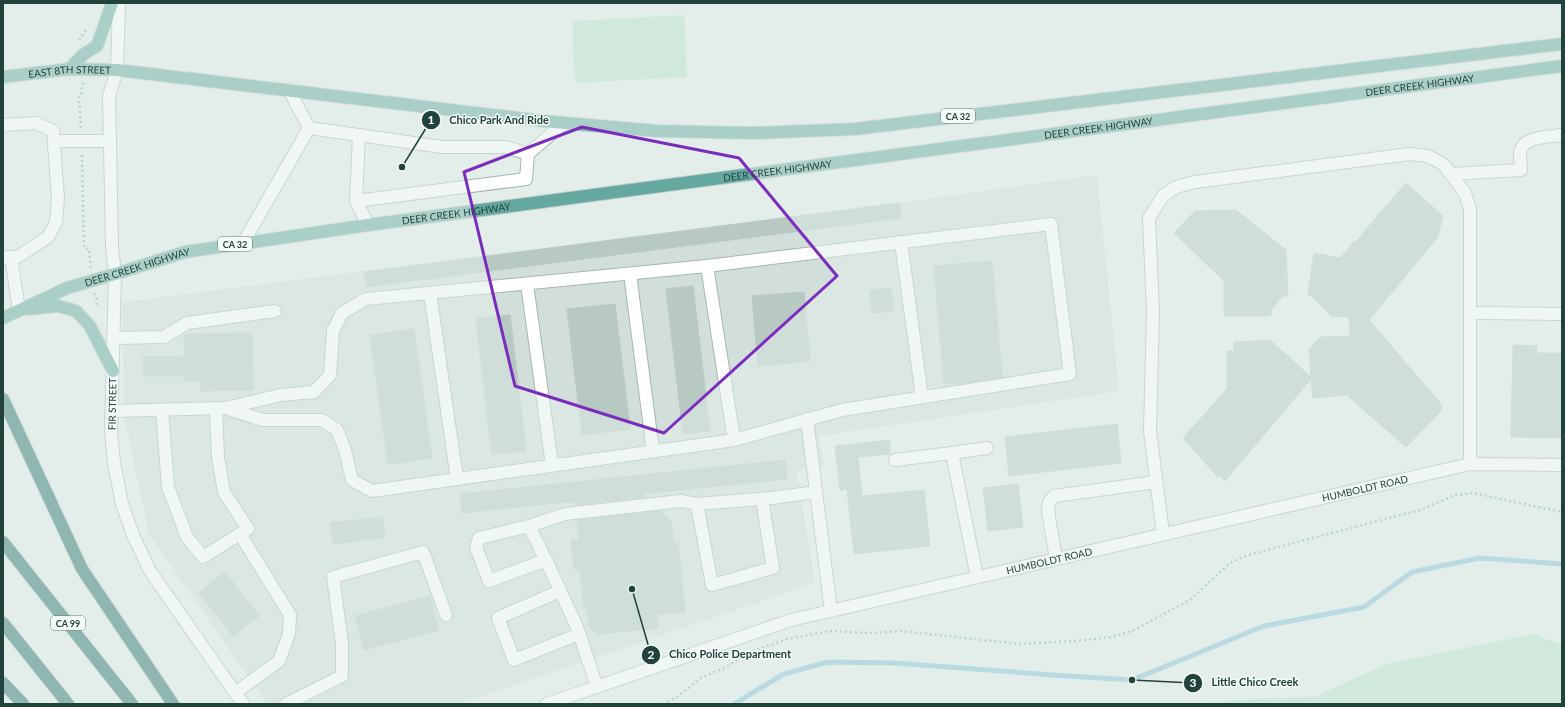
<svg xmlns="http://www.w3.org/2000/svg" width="1565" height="707" font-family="Lato,sans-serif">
<rect width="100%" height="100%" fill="#e3eeeb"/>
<!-- built -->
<polygon fill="#d1deda" points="1097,175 1119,391 819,436 824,466 797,471 815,583 458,704 267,704 149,534 124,417 122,302 899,203"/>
<!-- green -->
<g fill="#bae1ca">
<polygon points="684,15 687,77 575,83 572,21"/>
<polygon points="1533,634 1562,645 1562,704 1195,704 1239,700 1317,696 1386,664"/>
</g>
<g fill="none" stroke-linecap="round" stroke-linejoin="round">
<!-- stream -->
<polyline stroke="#86c1d8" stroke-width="5" points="734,704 784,674 828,662 895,663 1053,675 1132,680 1264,626 1364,607 1412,572 1480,558 1562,564"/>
</g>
<!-- building -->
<g fill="#b8c9c4" stroke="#b5c9c3">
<polygon points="1406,183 1443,216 1437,238 1369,320 1441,404 1441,411 1406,447 1347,395 1313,398 1311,379 1225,481 1220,475 1218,477 1183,438 1227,389 1227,351 1234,351 1234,342 1270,340 1311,377 1309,349 1321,337 1350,336 1349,317 1331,316 1308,293 1314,253 1340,258 1355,241 1356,242 1379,214"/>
<polygon points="899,203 901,218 366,287 364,272"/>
<polygon points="1236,210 1286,250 1288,296 1283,296 1271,309 1271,316 1224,316 1224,281 1174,233 1195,211"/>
<polygon points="992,261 1002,377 974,382 944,384 934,266"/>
<polygon points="693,286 710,431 683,434 666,289"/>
<polygon points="891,288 894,311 872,313 870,291"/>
<polygon points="804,292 810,361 758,366 752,296"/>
<polygon points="615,304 630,429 582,435 567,309"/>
<polygon points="510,315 526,451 492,454 476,319"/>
<polygon points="414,329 432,458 388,464 370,335"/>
<polygon points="252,333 253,390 201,391 201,381 185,382 185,376 144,376 143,357 185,356 185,334"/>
<polygon points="1513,345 1537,346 1537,353 1562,353 1562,438 1511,437"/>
<polygon points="1117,424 1121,463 1009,476 1005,437"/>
<polygon points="890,440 890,454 858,457 862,496 924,490 930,546 854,554 847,489 840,490 835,446"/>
<polygon points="785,460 787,479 643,494 646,497 575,505 575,501 462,513 460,494"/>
<polygon points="1018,484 1023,527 988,531 983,488"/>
<polygon points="661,511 671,521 673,543 678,543 685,612 656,614 658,628 598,634 589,627 587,609 584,609 580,569 574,569 571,540 579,540 577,520"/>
<polygon points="382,517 385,537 333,544 330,523"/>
<polygon points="225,572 259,616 233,636 199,593"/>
<polygon points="430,596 439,630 364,650 355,616"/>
</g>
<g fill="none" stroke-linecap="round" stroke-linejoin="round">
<!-- minor casing -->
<g stroke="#a5b7b3" stroke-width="14">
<g id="minor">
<polyline points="119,3 117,70 109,96 112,247 115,274 111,431 114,463 122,504 133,535 150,571 243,704"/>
<polyline points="289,90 309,128"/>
<polyline points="3,125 36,123 53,131 58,198 56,222 48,237 19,256 3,258"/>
<polyline points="309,128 442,147 506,147 528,154"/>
<polyline points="359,135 356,201 526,179 528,154 564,123"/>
<polyline points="54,141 110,141"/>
<path d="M1451,174l70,-4c0,-6 -1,-11 -1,-17 2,-17 29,-16 42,-18"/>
<polyline points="356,201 368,225"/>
<polyline points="901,242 922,397"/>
<polyline points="243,243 309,128"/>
<polyline points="11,257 19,310"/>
<polyline points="707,266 1051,224 1070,374 842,410 734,440"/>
<polyline points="630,274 653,451"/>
<polyline points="527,284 552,465"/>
<polyline points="430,293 457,479"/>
<polyline points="1471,313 1562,314"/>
<polyline points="113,338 164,337 187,323 275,311"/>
<polyline points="162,410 168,487 187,537 203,557 248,529 224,492 218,457 216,408"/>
<polyline points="112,411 225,408 281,395 314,392 330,375 333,331 342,313 366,299 707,266 734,440 372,491 352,480 345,450 337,430 322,420 263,420 225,408"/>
<polyline points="807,419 831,611"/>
<polyline points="952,453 987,448"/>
<polyline points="895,460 952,453 977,577"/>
<polyline points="697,504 772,498 816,492"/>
<polyline points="529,526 565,514 681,501 697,504 712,585 773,568 762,499"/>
<polyline points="1163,534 1150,431 1153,312 1149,218 1163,196 1176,187 1195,182 1409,154 1428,156 1443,164 1465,193 1470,209 1470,464"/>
<polyline points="1056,559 1048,511 1049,502 1054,496 1156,482"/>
<polyline points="546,560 489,581 476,547 479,538 529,526 552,573 577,627 597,687"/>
<polyline points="560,591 498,618 514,660 579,634"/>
<polyline points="235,693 279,661 289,634 290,615 240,534"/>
<polyline points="286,704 342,676 342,644 333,577 423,552 446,615"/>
<path id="s1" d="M547,704l244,-84 679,-156 92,1"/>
</g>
</g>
<!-- major casing -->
<g stroke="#c1cac9" stroke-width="14">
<g id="major">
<polyline points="69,69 84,54 97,46 112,3"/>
<path id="s2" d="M3,77l66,-8 48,1 426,51 115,10 95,2 102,-4 707,-85"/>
<polyline points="28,309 58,306 76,311 90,326 113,371"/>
<path id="s3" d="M3,318l64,-30 48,-14 70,-22 183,-27 1194,-159"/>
</g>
</g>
<!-- highway casing -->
<g stroke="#c1cac9" stroke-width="14">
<g id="highway">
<polyline points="3,399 82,569 173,704"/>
<polyline points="3,542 132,704"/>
<polyline points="3,623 68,704"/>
<polyline points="3,683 23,704"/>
</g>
</g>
<!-- path -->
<g stroke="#81b5ab" stroke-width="2.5" stroke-dasharray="2 3" stroke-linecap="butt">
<polyline points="79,40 87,29"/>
<polyline points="81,128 79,97 81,96 83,83"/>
<polyline points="82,155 84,248 89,249 91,268"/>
<polyline points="95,293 98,306"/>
<polyline points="663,704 676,698 701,678 728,666 745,654 787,639 829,631 869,633 901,631 1019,644 1075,641 1111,637 1132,631 1190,600 1230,563 1248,555 1420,510 1455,495 1473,493 1562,512"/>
</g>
<!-- minor -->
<use href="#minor" stroke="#fff" stroke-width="12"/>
<!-- major -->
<use href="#major" stroke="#64a89f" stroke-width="12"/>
<!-- highway -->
<use href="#highway" stroke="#2a716b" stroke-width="12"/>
</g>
<!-- marked area -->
<path d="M0 0H1565V707H0ZM582,127l157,31 98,118 -173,157 -149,-47 -51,-214z" fill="#e3eeeb" fill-opacity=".55" fill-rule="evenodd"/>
<path fill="none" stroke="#7b2cbf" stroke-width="3" stroke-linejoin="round" d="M582,127l157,31 98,118 -173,157 -149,-47 -51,-214z"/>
<g text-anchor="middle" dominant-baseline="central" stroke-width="3" stroke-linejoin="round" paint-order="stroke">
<!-- shield labels -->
<g fill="#f4faf8" stroke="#607975" stroke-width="1">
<rect x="941" y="109" width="34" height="14" rx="3"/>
<rect x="218" y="237" width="34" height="14" rx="3"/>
<rect x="51" y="616" width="34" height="14" rx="3"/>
</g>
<g font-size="9" font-weight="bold" fill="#21423d">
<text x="958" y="116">CA 32</text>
<text x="235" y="244">CA 32</text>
<text x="68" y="623">CA 99</text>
</g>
<!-- street labels -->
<g font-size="10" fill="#21423d" stroke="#f4faf8">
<text stroke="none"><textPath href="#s2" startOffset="67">EAST 8TH STREET</textPath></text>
<text stroke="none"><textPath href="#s3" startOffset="1440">DEER CREEK HIGHWAY</textPath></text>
<text stroke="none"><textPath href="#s3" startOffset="1116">DEER CREEK HIGHWAY</textPath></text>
<text stroke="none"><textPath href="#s3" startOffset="792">DEER CREEK HIGHWAY</textPath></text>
<text stroke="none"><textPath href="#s3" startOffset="468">DEER CREEK HIGHWAY</textPath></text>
<text stroke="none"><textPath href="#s3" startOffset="144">DEER CREEK HIGHWAY</textPath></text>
<text transform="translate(112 404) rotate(-89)">FIR STREET</text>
<text stroke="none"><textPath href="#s1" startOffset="847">HUMBOLDT ROAD</textPath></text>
<text stroke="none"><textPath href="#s1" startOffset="523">HUMBOLDT ROAD</textPath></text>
</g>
</g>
<!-- callouts -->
<path fill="none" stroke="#21423d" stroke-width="1.5" d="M402 167L431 120M632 589L651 655M1132 680L1193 683"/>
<g fill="#21423d" stroke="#f4faf8" stroke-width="1.5">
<circle cx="402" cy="167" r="4"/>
<circle cx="632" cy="589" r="4"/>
<circle cx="1132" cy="680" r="4"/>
<circle cx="431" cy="120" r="10"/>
<circle cx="651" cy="655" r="10"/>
<circle cx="1193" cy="683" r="10"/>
</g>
<g font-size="12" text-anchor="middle" font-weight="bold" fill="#fff">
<text x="431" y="124">1</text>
<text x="651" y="659">2</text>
<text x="1193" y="687">3</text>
</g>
<g font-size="11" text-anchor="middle" font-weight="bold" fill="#21423d" stroke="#f4faf8" stroke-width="3" stroke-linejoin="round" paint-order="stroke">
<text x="499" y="124">Chico Park And Ride</text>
<text x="730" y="658">Chico Police Department</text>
<text x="1255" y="686">Little Chico Creek</text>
</g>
<!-- border -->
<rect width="1565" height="707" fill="none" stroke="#21423d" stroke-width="8"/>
</svg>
